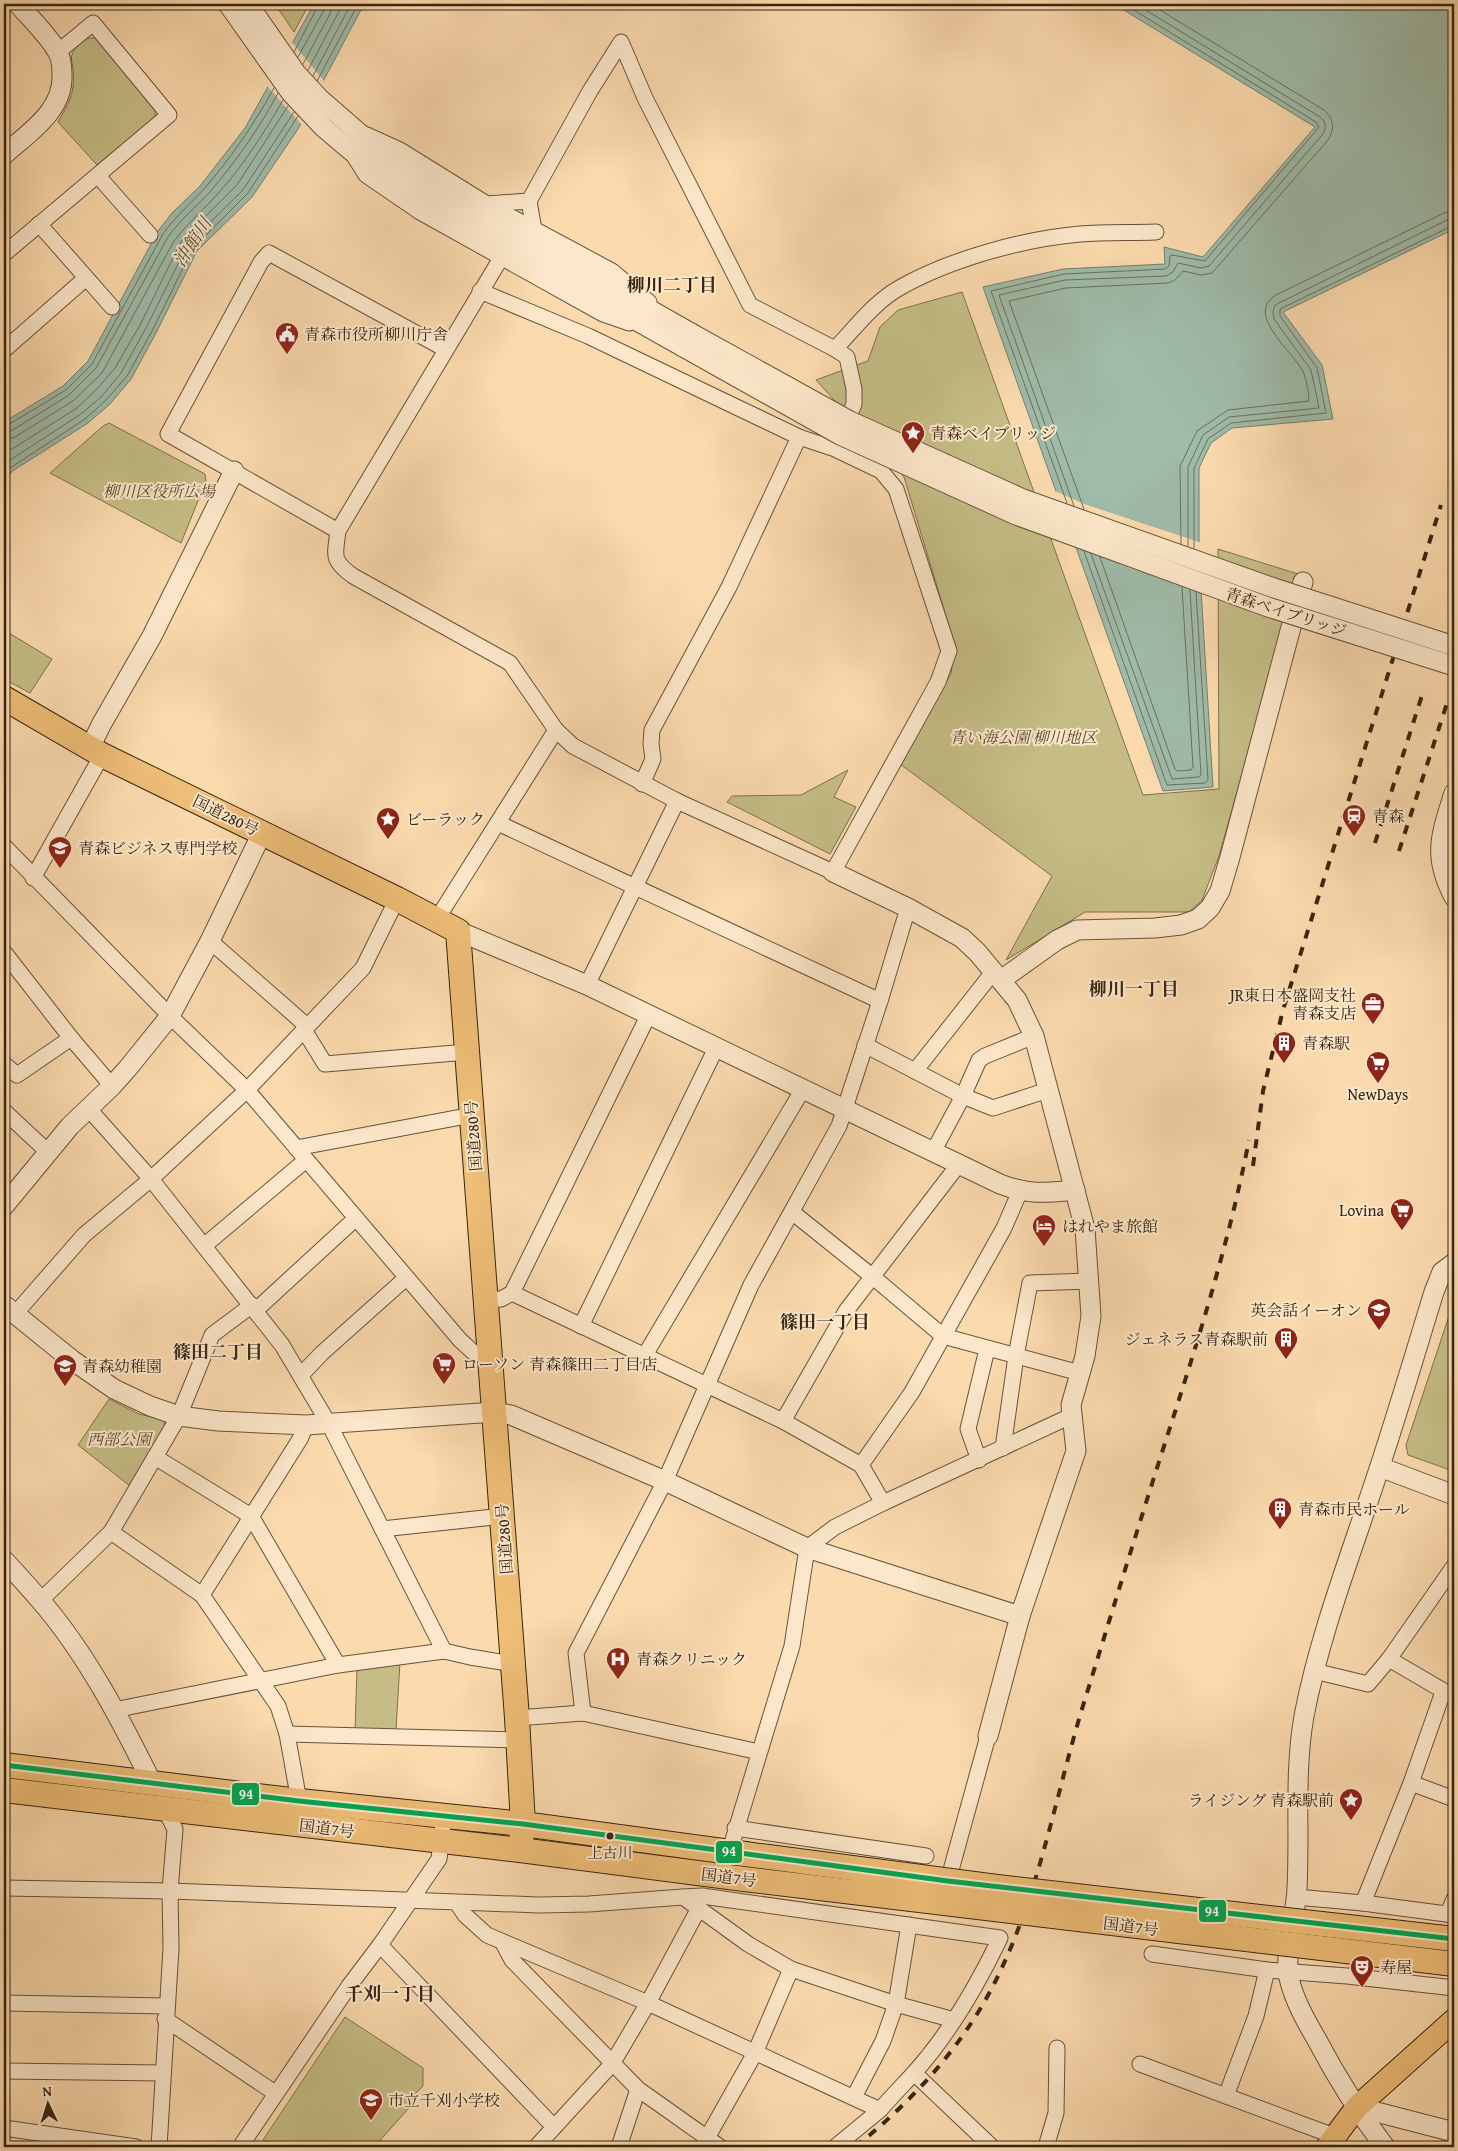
<svg xmlns="http://www.w3.org/2000/svg" width="1458" height="2151" font-family="'Gentium Book Plus','Noto Serif JP',serif">
<rect width="100%" height="100%" fill="#fbdaad"/>
<filter id="stains"><feTurbulence type="fractalNoise" baseFrequency=".004" numOctaves="4"/><feColorMatrix values="0 0 0 0 .2 0 0 0 0 .09 0 0 0 0 .02 0 0 0 .5 -.17"/></filter>
<radialGradient id="worn" r=".72"><stop offset=".6" stop-color="#630" stop-opacity="0"/><stop offset="1" stop-color="#630" stop-opacity=".3"/></radialGradient>
<!-- green -->
<g fill="#c5bd85" stroke="#7e714c">
<polygon points="275,4 309,4 294,32"/>
<path d="M88,38h8l59,69v10l-58,48 -39,-43c6,-11 14,-23 15,-36 4,-26 -13,-30 15,-48z"/>
<polygon points="962,292 1143,795 1219,789 1218,549 1298,574 1219,856 1202,900 1189,912 1085,912 1006,960 1052,876 900,764 951,674 955,646 904,477 816,380 868,361 880,327 898,310"/>
<polygon points="109,423 205,474 206,481 181,543 50,473 103,426"/>
<polygon points="4,630 52,659 30,693 4,679"/>
<polygon points="848,770 834,797 856,807 830,854 727,802 732,796 801,795"/>
<polygon points="1454,1301 1454,1469 1453,1471 1408,1455 1406,1445"/>
<polygon points="109,1399 139,1414 165,1420 164,1430 130,1486 78,1445"/>
<polygon points="400,1662 396,1730 355,1729 357,1668"/>
<polygon points="345,2017 423,2068 423,2086 414,2095 417,2099 374,2147 276,2147 263,2140"/>
</g>
<!-- water -->
<g fill="#9fbba9" stroke="#757f6d">
<polygon points="314,4 364,4 298,129 252,197 197,251 156,333 131,379 110,404 88,423 14,470 4,479 4,422 63,386 88,361 158,231 172,213 200,186 245,128"/>
<polygon points="1114,4 1454,4 1454,229 1283,312 1322,365 1333,419 1232,428 1211,443 1199,468 1199,557 1213,787 1163,791 983,287 1063,269 1165,264 1164,247 1203,257 1315,127"/>
</g>
<!-- pier -->
<g fill="#fbdaad">
<polygon points="291,41 325,82 302,125 267,86"/>
<polygon points="1055,491 1084,504 1202,543 1204,592 1130,568 1074,546"/>
</g>
<g fill="none" stroke-linecap="round" stroke-linejoin="round">
<!-- shore -->
<g stroke="#6b705e" stroke-width="1">
<polyline points="294,52 319,4"/>
<polyline points="298,57 324,10 325,4"/>
<polyline points="303,64 330,14 332,4"/>
<polyline points="308,70 343,4"/>
<polyline points="313,76 351,4"/>
<polyline points="317,81 358,4"/>
<path d="M4,426l4,-1 58,-35 26,-26 71,-130c12,-17 27,-30 41,-45 27,-31 51,-66 70,-101"/>
<path d="M4,432l7,-1 58,-36 27,-27 72,-131c12,-17 28,-30 42,-45 26,-31 49,-63 68,-99"/>
<path d="M4,440l11,-3 58,-36 29,-28 72,-132c12,-16 26,-28 40,-43 27,-29 49,-63 69,-98"/>
<polyline points="4,454 77,408 96,390 115,368 140,325 182,240 237,185 288,106"/>
<polyline points="4,464 81,414 102,396 121,373 146,328 188,244 243,190 294,112"/>
<polyline points="4,472 85,419 106,400 127,376 152,331 193,248 248,193 298,116"/>
<polyline points="1067,503 991,291 1064,274 1165,269 1169,266 1170,256 1172,255 1205,261 1319,127 1316,122 1124,4"/>
<path d="M1074,506l-75,-211 66,-15 101,-4 7,-4 5,-9 23,5 8,-2 113,-131c5,-7 4,-13 -2,-18l-184,-113"/>
<path d="M1084,509l-75,-208 57,-13 102,-5 7,-3 8,-9 18,4 11,-2 116,-133c7,-11 6,-21 -4,-30l-174,-106"/>
<path d="M1181,544l-1,-78 17,-35 31,-21 81,-9c0,-8 -2,-19 -5,-27 -8,-21 -61,-59 -28,-79l168,-82 10,-2"/>
<polyline points="1188,546 1188,467 1203,435 1229,417 1319,408 1311,370 1274,319 1273,312 1275,305 1447,220 1454,219"/>
<polyline points="1194,548 1194,468 1208,439 1231,423 1326,413 1317,368 1280,316 1280,309 1454,225"/>
<polyline points="1084,551 1167,785 1205,783 1208,780 1196,592"/>
<polyline points="1091,554 1172,779 1199,777 1201,775 1190,590"/>
<polyline points="1100,557 1175,769 1177,771 1191,770 1193,767 1182,587"/>
</g>
<!-- minor casing -->
<g stroke="#685239" stroke-width="17">
<g id="minor">
<polyline points="367,135 400,150 487,204 612,271 649,302"/>
<polyline points="354,156 366,175 420,212 603,314 629,323"/>
<polyline points="98,176 150,235"/>
<polyline points="529,201 590,91 621,42 645,98 750,305 835,349"/>
<polyline points="487,204 529,201 534,230"/>
<polyline points="39,224 112,307"/>
<polyline points="4,254 169,115 93,23 58,52"/>
<path d="M480,291l108,45 211,101 36,12 46,22 15,18 53,162 -11,31 -105,190 -156,-71 -104,-55 -17,-16 -46,-67 -157,-87c-22,-16 -18,-20 -15,-45l163,-273"/>
<polyline points="4,350 86,278"/>
<path d="M843,430l11,-26v-15l-7,-32 -12,-8c20,-21 40,-48 66,-62 50,-28 122,-48 179,-53 25,-2 51,-1 76,-2"/>
<polyline points="338,531 168,434 261,262 269,253 445,349"/>
<polyline points="642,784 653,759 651,744 652,730 729,587 799,437"/>
<polyline points="498,823 880,1001"/>
<polyline points="4,846 170,1016 247,1090 460,1340 473,1352 491,1358"/>
<polyline points="33,878 102,755"/>
<polyline points="437,919 556,730"/>
<polyline points="210,941 307,1026"/>
<polyline points="4,952 71,1038 112,1086"/>
<polyline points="587,985 677,801"/>
<polyline points="304,1030 325,1064 467,1052"/>
<polyline points="865,1045 963,1096 993,1108 1048,1090"/>
<polyline points="4,1064 17,1075 71,1038"/>
<polyline points="915,1071 994,971"/>
<polyline points="88,1108 151,1179 282,1345 329,1424 444,1651"/>
<polyline points="4,1111 48,1152"/>
<polyline points="296,1148 472,1115"/>
<polyline points="933,1152 963,1096 979,1060 985,1056 1034,1036"/>
<polyline points="792,1212 873,1277 943,1336 1080,1373"/>
<polyline points="205,1245 306,1160"/>
<polyline points="512,1293 783,1421 861,1465 883,1503"/>
<polyline points="485,1300 501,1299 512,1293 649,1014"/>
<polyline points="256,1310 355,1219"/>
<polyline points="15,1314 84,1235 151,1179 247,1090 363,968 397,899"/>
<polyline points="581,1326 716,1048"/>
<polyline points="645,1355 803,1089"/>
<polyline points="301,1375 322,1353 406,1278"/>
<polyline points="783,1421 846,1311 959,1164"/>
<polyline points="1003,1448 1016,1356 1030,1283 1090,1281"/>
<polyline points="155,1457 251,1516 338,1665"/>
<polyline points="979,1460 968,1429 987,1349"/>
<polyline points="861,1465 912,1392 1004,1228 1020,1191"/>
<polyline points="382,1529 503,1516"/>
<polyline points="111,1532 202,1595 278,1706 287,1734 299,1801"/>
<polyline points="202,1595 300,1439 306,1425"/>
<polyline points="41,1600 111,1532 179,1416 212,1335 252,1305"/>
<polyline points="1389,1659 1454,1697"/>
<polyline points="1314,1671 1368,1684 1389,1659 1454,1566"/>
<polyline points="114,1710 338,1665 444,1651 470,1657 513,1664"/>
<polyline points="583,1713 576,1653 665,1481 751,1285 839,1126 880,1001 908,908"/>
<polyline points="517,1718 583,1713 759,1752"/>
<polyline points="287,1734 519,1740"/>
<polyline points="1411,1783 1454,1799"/>
<polyline points="735,1828 926,1856"/>
<polyline points="729,1853 792,1646 807,1548 835,1527 883,1503 1071,1416"/>
<polyline points="948,1881 988,1736"/>
<polyline points="4,1888 170,1891 539,1905 589,1904 683,1897 748,1944 791,1969 896,2004 954,2020"/>
<polyline points="1296,1897 1363,1903 1454,1915"/>
<path d="M457,1903l8,12 22,20 161,68 232,107c11,-13 23,-25 34,-37 36,-40 63,-87 86,-135l-298,-42 -19,1"/>
<polyline points="1363,1903 1411,1783 1443,1692"/>
<polyline points="1448,1914 1454,1899"/>
<polyline points="503,1943 512,1960 638,2089 720,2147"/>
<polyline points="380,1945 554,2127"/>
<polyline points="1152,1954 1267,1970 1347,1976 1454,1988"/>
<polyline points="4,2003 166,2006"/>
<polyline points="165,2019 275,2093"/>
<polyline points="1140,2064 1334,2136"/>
<polyline points="4,2071 163,2073"/>
<polyline points="914,2073 992,2147"/>
<polyline points="1226,2096 1256,2016 1267,1970"/>
<polyline points="854,2097 883,2041 896,2004 909,1925"/>
<polyline points="4,2128 136,2147"/>
<polyline points="707,2138 755,2053 791,1969"/>
<polyline points="159,2147 171,1948 170,1891 175,1829 162,1804"/>
<polyline points="240,2147 349,1986 380,1945 439,1859 444,1816"/>
<polyline points="536,2147 612,2064 648,2003 699,1908"/>
<polyline points="619,2147 638,2089"/>
<polyline points="835,2147 880,2110"/>
<polyline points="1046,2147 1056,2113 1057,2048"/>
</g>
</g>
<!-- tertiary casing -->
<g stroke="#685239" stroke-width="21">
<g id="tertiary">
<polyline points="228,4 291,93 323,127 350,150 387,178 452,217 685,348"/>
<polyline points="248,4 296,73 320,99 389,159 457,200 691,333"/>
<path d="M4,155c25,-23 60,-44 58,-81 0,-7 -1,-17 -5,-23 -9,-16 -27,-33 -39,-47"/>
<polyline points="90,748 101,725 152,636 234,471"/>
<path d="M1454,793c-13,42 -22,62 0,104"/>
<polyline points="833,872 908,908 962,938 977,952 1017,1000 1034,1036 1085,1229 1091,1316 1085,1356 1071,1405 1076,1451 1020,1616 988,1736"/>
<path d="M458,931l129,54 413,199c28,11 45,9 75,6"/>
<polyline points="1001,980 1057,940 1077,930 1155,928 1181,925 1198,919 1210,908 1220,891 1230,857 1303,582"/>
<polyline points="4,1206 70,1126 112,1086 128,1068 170,1016 210,941 262,833"/>
<polyline points="4,1305 72,1360 114,1389 150,1406 179,1416 218,1421 306,1425 495,1412 511,1415 665,1481 807,1548 1020,1616"/>
<polyline points="1380,1467 1454,1495"/>
<path d="M4,1560c12,13 24,26 36,40 46,53 81,120 112,183"/>
<polyline points="1357,2107 1454,2132"/>
<path d="M1385,2147c-26,-34 -48,-69 -68,-107 -11,-19 -23,-40 -28,-62 -5,-27 7,-62 8,-90 3,-57 -3,-115 7,-172 15,-78 44,-154 69,-229 22,-65 41,-130 61,-195l8,-20 12,-9"/>
</g>
</g>
<!-- primary casing -->
<g stroke="#372512" stroke-width="24">
<polyline id="primary" points="1327,2147 1357,2107 1454,2020"/>
</g>
<!-- trunk casing -->
<g stroke="#372512" stroke-width="26">
<g id="trunk">
<polyline points="4,698 102,755 397,899 458,931 517,1718 523,1824 520,1850"/>
<polyline points="4,1765 299,1801 523,1824 745,1854"/>
<polyline points="4,1790 520,1850 744,1879"/>
</g>
</g>
<!-- minor -->
<use href="#minor" stroke="#fce7ca" stroke-width="15"/>
<!-- tertiary -->
<use href="#tertiary" stroke="#fce7ca" stroke-width="19"/>
<!-- primary -->
<use href="#primary" stroke="#eebd76" stroke-width="22"/>
<!-- trunk -->
<use href="#trunk" stroke="#eebd76" stroke-width="24"/>
<!-- rail -->
<g stroke="#372512" stroke-width="4" stroke-dasharray="9 9" stroke-linecap="butt">
<polyline points="1375,843 1424,689"/>
<polyline points="1399,851 1449,697"/>
<polyline points="1253,1166 1263,1091 1283,1010 1441,505"/>
<path d="M855,2147c57,-45 109,-102 141,-167 45,-90 60,-189 90,-284 26,-84 52,-169 79,-253 32,-99 64,-200 84,-303"/>
</g>
<!-- tertiary-bridge casing -->
<g stroke="#685239" stroke-width="21" stroke-linecap="butt">
<g id="tertiary-bridge">
<polyline points="691,333 850,421 1023,499 1274,588 1454,646"/>
<polyline points="685,348 840,435 1016,515 1268,607 1454,666"/>
</g>
</g>
<!-- trunk-bridge casing -->
<g stroke="#372512" stroke-width="26" stroke-linecap="butt">
<g id="trunk-bridge">
<polyline points="745,1854 997,1887 1454,1939"/>
<polyline points="744,1879 1454,1964"/>
</g>
</g>
<!-- tertiary-bridge -->
<use href="#tertiary-bridge" stroke="#fce7ca" stroke-width="19"/>
<!-- trunk-bridge -->
<use href="#trunk-bridge" stroke="#eebd76" stroke-width="24"/>
<!-- bus-1 casing -->
<g stroke="#fce7ca" stroke-width="9">
<polyline id="bus-1" points="4,1765 299,1801 523,1824 948,1881 1454,1939"/>
</g>
<!-- bus-1 -->
<use href="#bus-1" stroke="#00a651" stroke-width="5"/>
</g>
<!-- icons -->
<defs>
<g id="civic-pin" transform="scale(1.25)"><path d="M0 17L-7.5 6A9.5 9.5 0 1 1 7.5 6Z" fill="#8f2418" stroke="#fce7ca"/><path d="M-.6-6.5H3V-4.5H.6V-3L4-1V1h2V6H-6V1h2V-1L-.6-3ZM-1.2 2.5V6h2.4V2.5Z" fill="#fff"/></g>
<g id="sight-pin" transform="scale(1.25)"><path d="M0 17L-7.5 6A9.5 9.5 0 1 1 7.5 6Z" fill="#8f2418" stroke="#fce7ca"/><path d="M0-6L1.8-2.2L6-1.7L2.9 1.2L3.7 5.4L0 3.3L-3.7 5.4L-2.9 1.2L-6-1.7L-1.8-2.2Z" fill="#fff"/></g>
<g id="station-pin" transform="scale(1.25)"><path d="M0 17L-7.5 6A9.5 9.5 0 1 1 7.5 6Z" fill="#8f2418" stroke="#fce7ca"/><path d="M-3-6H3Q5-6 5-4V2Q5 4 3 4L4.5 6H3L1.5 4h-3L-3 6H-4.5L-3 4Q-5 4-5 2V-4Q-5-6-3-6ZM-3.5-4v3h7v-3ZM-3.5 1v1.5H-2V1ZM2 1v1.5H3.5V1Z" fill="#fff"/></g>
<g id="school-pin" transform="scale(1.25)"><path d="M0 17L-7.5 6A9.5 9.5 0 1 1 7.5 6Z" fill="#8f2418" stroke="#fce7ca"/><path d="M0-5L7-2L0 1L-7-2ZM-4 1L0 2.5L4 1V4Q0 6-4 4Z" fill="#fff"/></g>
<g id="office-pin" transform="scale(1.25)"><path d="M0 17L-7.5 6A9.5 9.5 0 1 1 7.5 6Z" fill="#8f2418" stroke="#fce7ca"/><path d="M-6-3h4V-5.5h4V-3h4V5H-6ZM-1-4.5V-3h2v-1.5ZM-6 0V1H6V0Z" fill="#fff"/></g>
<g id="building-pin" transform="scale(1.25)"><path d="M0 17L-7.5 6A9.5 9.5 0 1 1 7.5 6Z" fill="#8f2418" stroke="#fce7ca"/><path d="M-4-6H4V6H1V3H-1V6H-4ZM-2.5-4.3h1.7v1.8h-1.7ZM.8-4.3h1.7v1.8H.8ZM-2.5-1h1.7V.8h-1.7ZM.8-1h1.7V.8H.8Z" fill="#fff"/></g>
<g id="supermarket-pin" transform="scale(1.25)"><path d="M0 17L-7.5 6A9.5 9.5 0 1 1 7.5 6Z" fill="#8f2418" stroke="#fce7ca"/><path d="M-6-5.5h2.5l.6 2H6L4.5 2H-2.5L-4.4-4H-6ZM-1.5 3.2a1.3 1.3 0 1 0 .1 0ZM3 3.2a1.3 1.3 0 1 0 .1 0Z" fill="#fff"/></g>
<g id="hotel-pin" transform="scale(1.25)"><path d="M0 17L-7.5 6A9.5 9.5 0 1 1 7.5 6Z" fill="#8f2418" stroke="#fce7ca"/><path d="M-6-4.5h1.5V1H6V5H4.5V3h-9V5H-6ZM-4 0a1.8 1.8 0 1 1 3.6 0ZM.5 0V-2.5h3Q6-2.5 6 0Z" fill="#fff"/></g>
<g id="hospital-pin" transform="scale(1.25)"><path d="M0 17L-7.5 6A9.5 9.5 0 1 1 7.5 6Z" fill="#8f2418" stroke="#fce7ca"/><path d="M-5-5h3v3.5h4V-5h3V5h-3V1.5h-4V5h-3Z" fill="#fff"/></g>
<g id="theatre-pin" transform="scale(1.25)"><path d="M0 17L-7.5 6A9.5 9.5 0 1 1 7.5 6Z" fill="#8f2418" stroke="#fce7ca"/><path d="M-5-5.5Q0-4 5-5.5V0Q5 5 0 6Q-5 5-5 0ZM-3.3-2.5H-1v1.5H-3.3ZM1-2.5H3.3v1.5H1ZM-2.8 1Q0 5.5 2.8 1Z" fill="#fff"/></g>
</defs>
<g fill-rule="evenodd">
<use href="#civic-pin" x="287" y="334"/>
<use href="#sight-pin" x="913" y="433"/>
<use href="#station-pin" x="1354" y="816"/>
<use href="#sight-pin" x="388" y="819"/>
<use href="#school-pin" x="60" y="848"/>
<use href="#office-pin" x="1373" y="1004"/>
<use href="#building-pin" x="1284" y="1043"/>
<use href="#supermarket-pin" x="1378" y="1063"/>
<use href="#supermarket-pin" x="1402" y="1210"/>
<use href="#hotel-pin" x="1044" y="1226"/>
<use href="#school-pin" x="1379" y="1310"/>
<use href="#building-pin" x="1286" y="1339"/>
<use href="#supermarket-pin" x="444" y="1364"/>
<use href="#school-pin" x="65" y="1366"/>
<use href="#building-pin" x="1280" y="1509"/>
<use href="#hospital-pin" x="618" y="1659"/>
<use href="#sight-pin" x="1351" y="1800"/>
<use href="#theatre-pin" x="1362" y="1967"/>
<use href="#school-pin" x="371" y="2100"/>
</g>
<!-- markers -->
<circle fill="#372512" stroke="#fce7ca" stroke-width="2" cx="610" cy="1836" r="4.5"/>
<g text-anchor="middle" dominant-baseline="central" stroke-width="4" stroke-linejoin="round" paint-order="stroke">
<!-- bus labels -->
<g font-size="15" fill="#372512" stroke="#fce7ca">
<text x="610" y="1852">上古川</text>
</g>
<!-- poi labels -->
<g font-size="16" fill="#372512" stroke="#fce7ca" text-anchor="start">
<text x="304" y="334">青森市役所柳川庁舎</text>
<text x="930" y="433">青森ベイブリッジ</text>
<text x="1372" y="816">青森</text>
<text x="406" y="819">ビーラック</text>
<text x="78" y="848">青森ビジネス専門学校</text>
<text x="1356" y="995" text-anchor="end">JR東日本盛岡支社<tspan x="1356" dy="18">青森支店</tspan></text>
<text x="1302" y="1043">青森駅</text>
<text x="1378" y="1094" text-anchor="middle">NewDays</text>
<text x="1384" y="1210" text-anchor="end">Lovina</text>
<text x="1062" y="1226">はれやま旅館</text>
<text x="1362" y="1310" text-anchor="end">英会話イーオン</text>
<text x="1268" y="1339" text-anchor="end">ジェネラス青森駅前</text>
<text x="462" y="1364">ローソン 青森篠田二丁目店</text>
<text x="82" y="1366">青森幼稚園</text>
<text x="1298" y="1509">青森市民ホール</text>
<text x="636" y="1659">青森クリニック</text>
<text x="1334" y="1800" text-anchor="end">ライジング 青森駅前</text>
<text x="1380" y="1967">寿屋</text>
<text x="388" y="2100">市立千刈小学校</text>
</g>
<!-- park labels -->
<g font-size="16" font-style="italic" fill="#5a4b2f" stroke="#fce7ca">
<text x="159" y="491">柳川区役所広場</text>
<text x="1023" y="737">青い海公園 柳川地区</text>
<text x="119" y="1439">西部公園</text>
</g>
<!-- street labels -->
<g font-size="16" fill="#372512" stroke="#fce7ca">
<text transform="translate(1286 612) rotate(18)">青森ベイブリッジ</text>
<text transform="translate(226 815) rotate(26)">国道280号</text>
<text transform="translate(473 1136) rotate(-94)">国道280号</text>
<text transform="translate(504 1539) rotate(-94)">国道280号</text>
<text transform="translate(327 1828) rotate(7)">国道7号</text>
<text transform="translate(729 1877) rotate(7)">国道7号</text>
<text transform="translate(1131 1926) rotate(7)">国道7号</text>
</g>
<!-- water labels -->
<g font-size="18" font-style="italic" fill="#56523f" stroke="#fce7ca">
<text transform="translate(192 242) rotate(-57)">沖館川</text>
</g>
<!-- neighbourhood labels -->
<g font-size="18" font-weight="bold" fill="#372512" stroke="#fce7ca">
<text x="672" y="284">柳川二丁目</text>
<text x="1134" y="988">柳川一丁目</text>
<text x="825" y="1321">篠田一丁目</text>
<text x="218" y="1351">篠田二丁目</text>
<text x="390" y="1993">千刈一丁目</text>
</g>
</g>
<g stroke="#fce7ca" stroke-width="2">
<rect x="231" y="1782" width="29" height="24" rx="5" fill="#00a651"/>
<rect x="715" y="1840" width="28" height="24" rx="5" fill="#00a651"/>
<rect x="1198" y="1899" width="29" height="24" rx="5" fill="#00a651"/>
</g>
<g font-size="14" text-anchor="middle" font-weight="bold" fill="#fff">
<text x="246" y="1799">94</text>
<text x="729" y="1856">94</text>
<text x="1212" y="1916">94</text>
</g>
<!-- margin -->
<rect width="1458" height="2151" fill="none" stroke="#fbdaad" stroke-width="20"/>
<rect x="5" y="5" width="1448" height="2141" fill="none" stroke="#372512" stroke-width="2.5"/>
<rect x="10" y="10" width="1438" height="2131" fill="none" stroke="#372512"/>
<!-- north arrow -->
<g transform="translate(48 2104) rotate(356)" stroke="#fce7ca" stroke-width="4" paint-order="stroke">
<path d="M0-4L9 19L0 12L-9 19Z" fill="#372512"/>
<text y="-8" font-size="14" font-weight="bold" text-anchor="middle" fill="#372512">N</text>
</g>
<rect width="100%" height="100%" filter="url(#stains)"/>
<rect width="100%" height="100%" fill="url(#worn)"/>
</svg>
